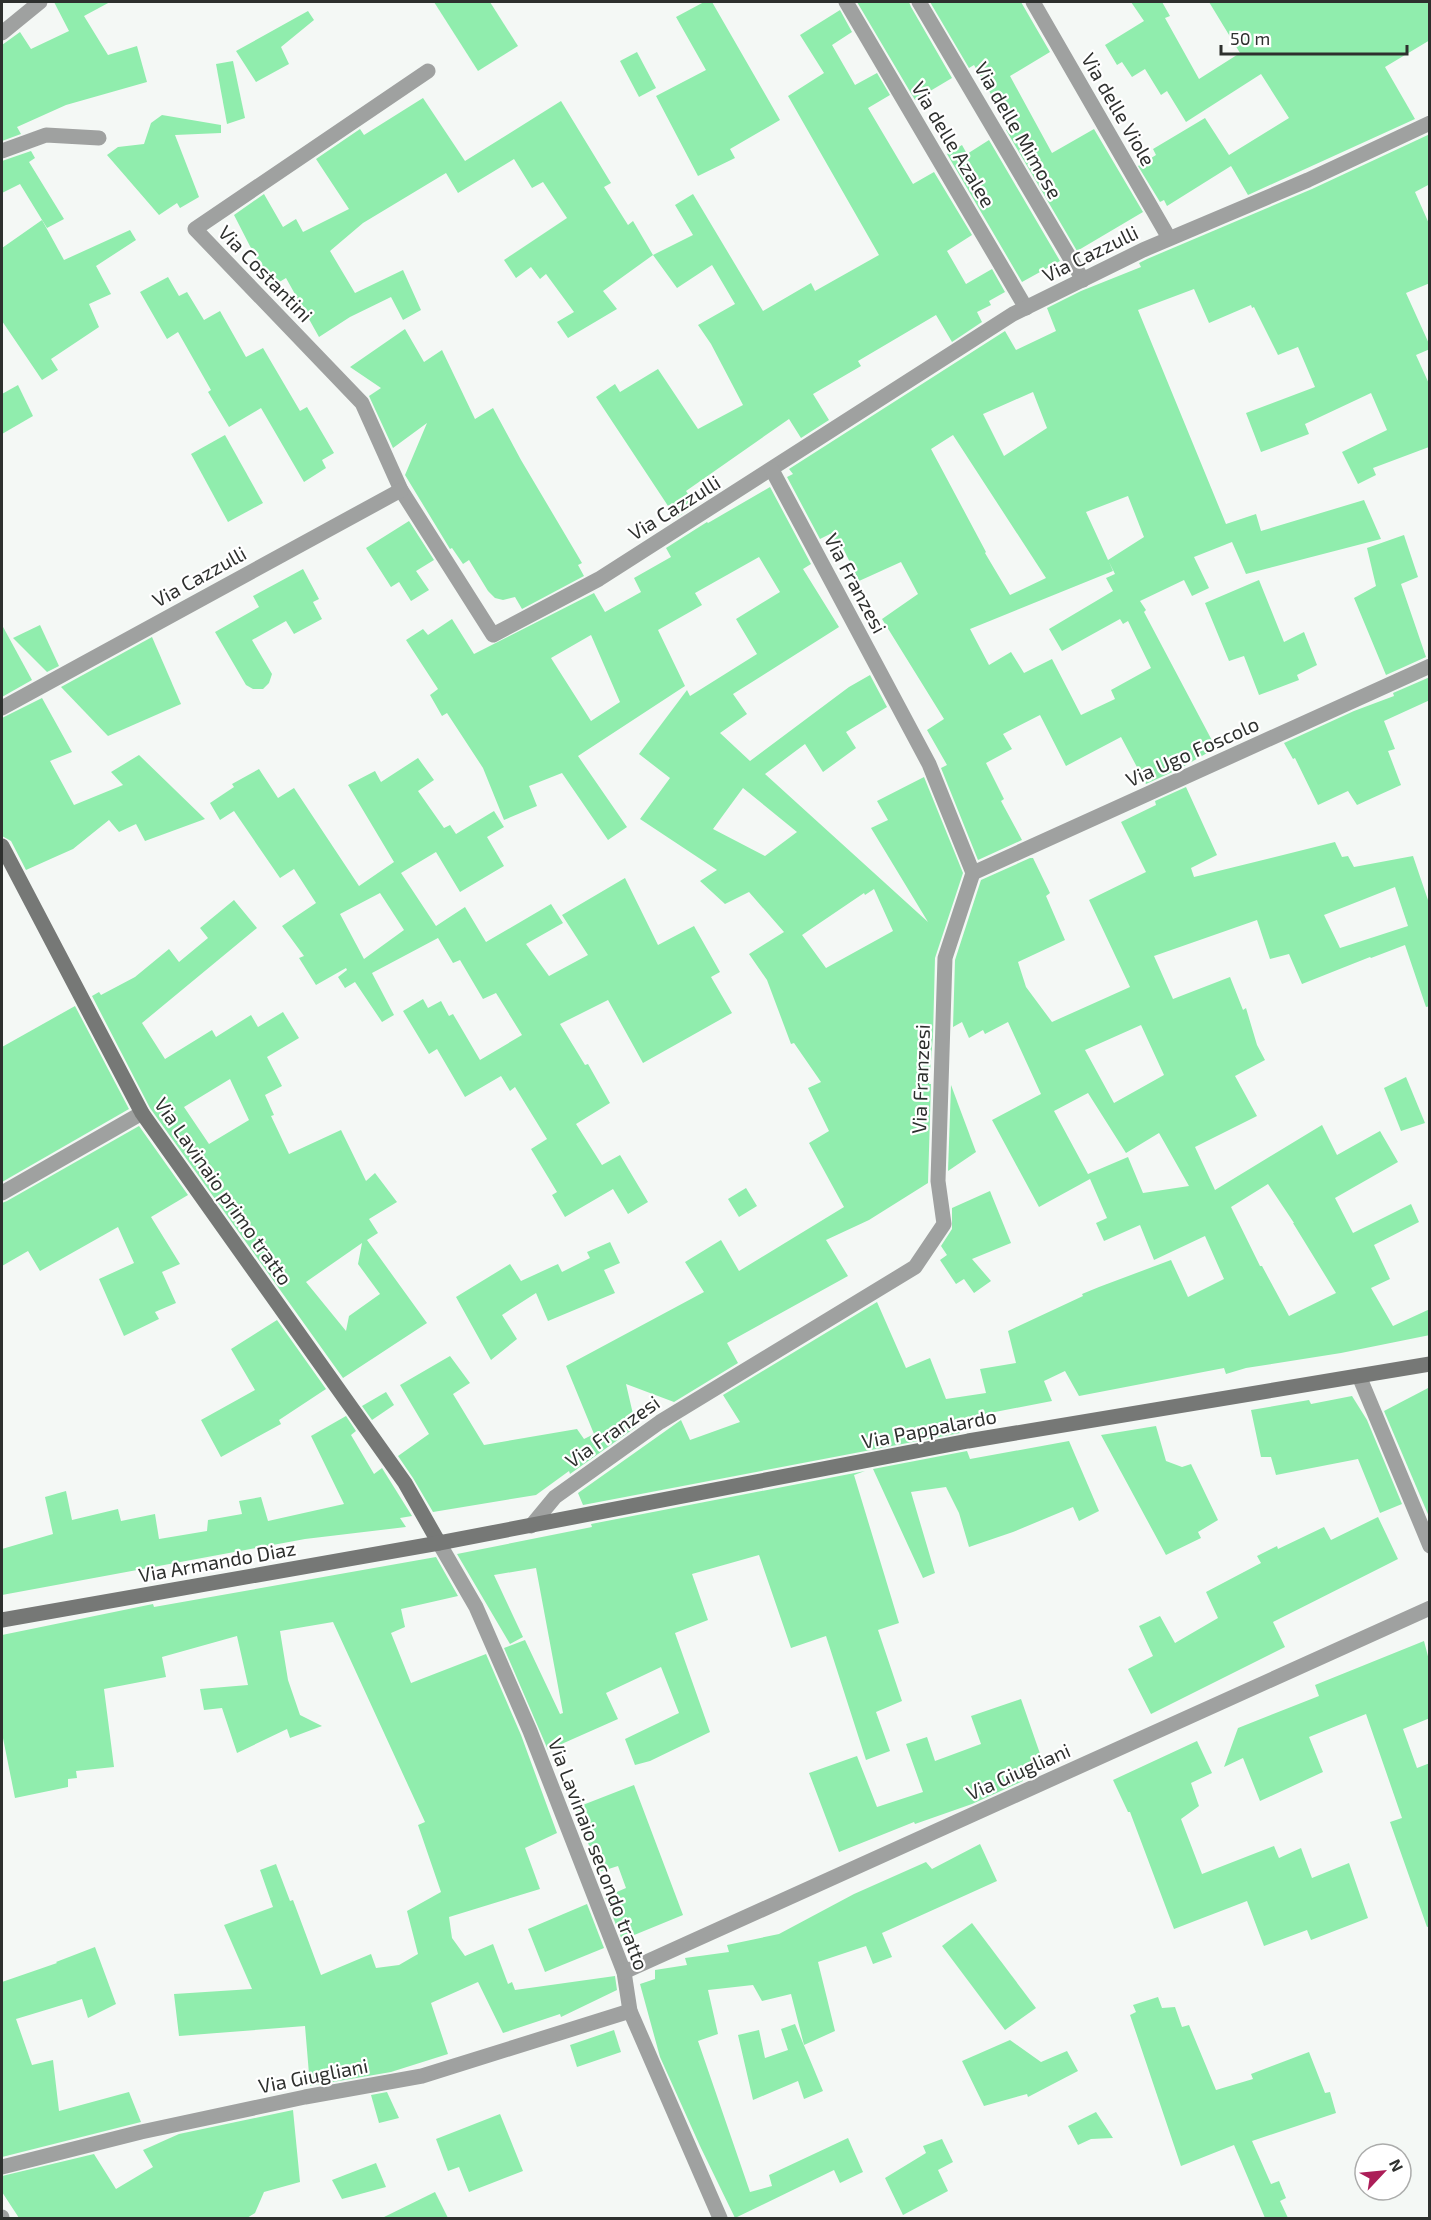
<svg xmlns="http://www.w3.org/2000/svg" width="1431" height="2220" font-family="'Exo 2',sans-serif">
<rect width="100%" height="100%" fill="#f4f8f5"/>
<!-- building -->
<g fill="#90edad" fill-rule="evenodd">
<polygon points="54,2 110,2 84,16 108,55 137,46 147,82 66,105 17,127 21,134 2,141 2,45 20,32 31,49 69,31"/>
<polygon points="434,2 490,2 518,46 478,71"/>
<polygon points="704,2 712,2 780,120 730,149 735,158 698,176 656,96 706,70 676,17"/>
<polygon points="857,2 909,2 911,7 952,78 915,100"/>
<polygon points="930,2 1021,2 1050,52 1010,76 1052,153 1094,129 1143,212 1077,251 1006,130 1010,127 974,65 969,68"/>
<polygon points="1131,2 1162,2 1170,16 1165,18 1199,79 1240,53 1209,2 1430,2 1430,40 1385,67 1415,119 1248,195 1231,166 1167,206 1164,200 1160,202 1138,166 1156,155 1153,149 1205,118 1229,155 1289,118 1261,74 1186,122 1167,91 1161,95 1145,69 1132,77 1122,62 1117,65 1105,45 1144,21"/>
<polygon points="840,10 852,32 832,45 855,85 877,73 890,95 868,108 913,184 934,172 972,235 947,251 966,284 992,269 1005,292 989,301 991,305 977,312 982,322 952,342 936,315 858,361 861,366 813,394 829,420 801,438 789,419 686,491 696,505 676,518 596,397 615,384 620,392 658,369 698,429 743,405 711,344 698,325 735,304 712,265 677,288 653,255 693,235 675,205 693,194 763,311 811,283 815,291 879,255 788,96 824,73 800,35"/>
<polygon points="308,11 314,20 281,47 289,64 256,82 236,51"/>
<polygon points="637,52 656,88 639,97 620,61"/>
<polygon points="233,61 245,118 227,124 216,64"/>
<polygon points="423,98 465,161 561,101 611,183 604,187 628,225 633,221 653,255 603,291 617,309 568,338 557,322 574,312 546,274 540,279 531,267 516,278 504,260 567,218 543,182 532,188 514,159 458,193 446,173 363,223 330,251 355,293 403,270 421,310 403,320 391,297 350,317 319,337 286,278 271,287 234,215 264,194 283,227 296,219 303,232 349,209 316,159 360,129 364,135"/>
<polygon points="162,115 221,125 221,133 175,135 199,197 180,208 177,203 159,215 107,155 118,147 144,144 151,123"/>
<path d="M1430,134v50l-15,8 15,34v57l-24,10 24,53v3l-14,6 14,31 -1,61 -56,21 3,7 -18,9 -16,-32 45,-22 -16,-37 -66,31 4,10 -48,18 -15,-39 69,-26 -17,-40 -20,8 -24,-48 -2,1 -1,-3 -42,18 -15,-34 -56,21 88,214 30,-10 5,17 103,-31 17,39 -135,35 -14,-32 -38,15 15,31 -17,8 -8,-16 -44,21 6,9 -2,2 72,136 -37,21 -33,15 -25,-47 -55,29 -26,-51 -37,19 9,15 -26,14 18,36 -3,2 21,39 -44,20 -37,-92 6,-3 -20,-35 17,-11 -62,-100 36,-25 -17,-32 -42,19 -17,-35 -3,2 -9,-14 -10,5 -33,-62 6,-3 -4,-5 216,-138 11,19 40,-19 -9,-23 34,-17 60,-24 -2,-4 8,-4 165,-70zM1033,392l14,36 -43,28 -21,-42zM953,435l93,143 -36,17 -25,-42 1,-1 -55,-103zM1128,496l16,41 -36,23 -22,-48zM1109,562l6,12 -9,4 7,13 -64,38 13,22 58,-32 3,5 5,-3 23,47 -40,22 4,9 -34,16 -29,-56 -28,14 -13,-21 -22,13 -19,-36 143,-58z"/>
<polygon points="989,140 1060,261 1022,282 947,154 962,145 967,154"/>
<polygon points="31,151 35,158 29,162 64,219 47,228 20,184 2,193 2,161"/>
<polygon points="42,220 64,260 130,230 136,240 96,266 111,294 89,304 99,327 51,359 58,370 42,380 2,321 2,248"/>
<polygon points="168,277 179,296 187,292 204,320 220,311 246,357 263,348 300,411 307,407 334,453 322,460 326,468 304,482 261,408 229,427 208,392 211,390 178,332 167,339 140,292"/>
<polygon points="405,329 424,362 442,350 475,419 493,408 521,460 582,563 578,565 584,576 522,609 515,597 503,600 495,598 488,591 469,560 463,564 452,548 450,549 405,475 427,423 393,448 369,396 381,388 350,367"/>
<polygon points="18,385 33,416 2,434 2,394"/>
<polygon points="225,435 263,503 228,522 191,454"/>
<path d="M770,487l41,77 -8,5 36,58 -106,67 14,20 -27,19 30,28 99,-74 21,-12 17,32 -41,25 10,16 -33,24 -18,-28 -40,30 163,148 -57,-94 17,-8 -11,-19 47,-24 39,96 -28,85 -2,78 -4,48h2l-3,99 -59,37 -43,20 22,36 -121,67 11,20 -64,39 -48,-18 10,43 -66,47 -1,-3 -33,24 -103,17 -20,-34 -15,-22 31,-22 -29,-49 50,-29 20,27 -17,11 31,51 93,-16 7,10 10,-5 -28,-68 138,-74 -19,-30 36,-22 18,31 105,-64 -35,-64 20,-12 -21,-43 13,-6 -27,-39 -3,1 -24,-64 -18,-26 35,-22 -35,-40 -24,12 -25,-23 17,-11 -77,-51 30,-41 -31,-24 48,-64 3,6 67,-42 -21,-35 44,-27 -21,-35 -64,36 7,12 -44,25 27,56 -107,70 49,71 -19,13 -46,-67 -33,13 8,20 -33,14 -21,-52 -36,-55 -5,3 -12,-21 8,-6 -32,-49 17,-11 5,6 24,-16 22,35 120,-61 11,19 36,-20 -7,-14 37,-21 -5,-9 41,-26 1,1zM591,635l29,67 -29,19 -40,-63zM743,788l54,44 -32,24 -52,-27zM874,889l19,42 -67,37 -24,-33 62,-42 1,2z"/>
<polygon points="409,521 434,560 416,571 429,590 411,601 399,582 391,587 366,548"/>
<polygon points="1404,535 1418,577 1401,584 1426,657 1386,675 1354,598 1376,586 1367,548"/>
<polygon points="303,569 319,599 313,602 322,619 294,634 286,621 252,640 272,674 269,683 263,689 253,689 246,685 215,632 259,607 253,596"/>
<polygon points="1259,580 1284,642 1304,632 1317,665 1297,675 1299,680 1259,695 1244,656 1229,661 1205,603"/>
<polygon points="2,625 32,680 2,697"/>
<polygon points="40,625 59,666 47,672 13,638"/>
<polygon points="152,637 181,704 108,736 61,687"/>
<polygon points="1430,677 1430,700 1384,721 1395,749 1388,751 1401,785 1357,805 1348,791 1318,805 1295,758 1293,759 1284,743 1354,711 1394,696 1393,693"/>
<polygon points="42,698 72,752 50,761 74,805 123,785 111,772 139,755 205,819 145,841 136,824 119,832 109,820 73,849 26,870 11,841 2,836 2,718"/>
<path d="M418,758l16,22 -16,11 26,37 6,-3 6,9 38,-23 10,16 -17,10 17,29 -44,26 -24,-40 -35,21 35,53 29,-19 21,35 65,-38 12,19 -37,21 23,32 39,-21 -26,-40 63,-37 33,67 36,-19 26,46 -9,5 21,36 -89,50 -35,-63 -48,24 25,41 3,-1 22,39 -34,21 26,41 18,-10 28,47 -20,12 -15,-25 -48,28 -13,-22 5,-3 -26,-43 16,-10 -32,-52 -5,4 -9,-15 -36,21 -28,-48 -8,5 -26,-43 20,-12 5,9 13,-7 8,15 4,-2 27,46 42,-25 -26,-42 -13,6 -23,-39 -7,3 -15,-25 -66,35 22,42 -12,7 -27,-40 -10,6 -7,-11 9,-7 -1,-2 -30,17 -17,-27 5,-2 -22,-30 34,-23 -22,-34 -14,9 -46,-67 -14,9 -10,-17 24,-16 -2,-3 27,-15 19,29 16,-10 65,98 35,-24 -46,-77 27,-14 6,11zM380,893l24,37 -40,29 -24,-45z"/>
<path d="M1186,787l31,68 -26,13 3,9 141,-35 7,15 6,-1 6,11 59,-11 17,50v100l-4,1 -21,-62 -34,13 -1,-1 -68,27 -13,-30 -19,5 -13,-39 -103,36 19,43 57,-22 13,33 3,-2 11,37 8,15 -30,16 22,40 -62,31 20,43 107,-65 15,30 43,-24 18,31 -63,36 18,35 58,-29 8,18 -45,23 16,34 -19,9 22,38 37,-17v26l-89,18 -95,15 -20,6 -2,-6 -145,28 -14,-25 -21,10 8,20 -98,19 6,13 -377,72 -5,-12 103,-73 9,20 50,-18 -17,-27 154,-93 29,66 24,-10 16,41 40,-6 -6,-24 36,-6 -8,-32 75,-35 -1,-2 17,-7 72,-27 17,37 36,-18 -19,-43 -51,24 -14,-35 -36,16 -8,-18 11,-5 -17,-39 -51,28 -47,-87 49,-26 -33,-72 -23,12 -2,-4 -14,8 -7,-16 -9,5 2,-67 26,-80 49,-22h3l17,35 -4,3 19,44 -47,22 8,25 26,35 78,-35 -41,-87 57,-28 -25,-50 35,-17 -1,-4zM1395,887l13,39 -68,22 -16,-33zM1141,1025l23,50 -50,28 -29,-53zM1088,1093l38,60 33,-20 30,53 -46,7 -15,-36 -40,17 -34,-63zM1268,1184l26,39h-1l43,70 -47,23 -27,-50h-2l-29,-59z"/>
<path d="M234,900l23,28 -115,95 23,36 47,-29 4,7 35,-22 7,12 25,-15 16,26 -32,19 15,29 -17,9 9,20 -3,1 18,38 52,-24 25,51 9,-8 22,29 -28,17 9,14 -11,7 60,83 -84,55 -193,-270 -58,-112 7,-4 2,3 34,-18 34,-28 10,13 29,-24 -8,-10zM230,1079l19,41 -40,24 -25,-37zM362,1243l-4,21 22,30 -31,22 -3,15 -40,-49z"/>
<polygon points="75,1006 129,1109 2,1182 2,1047"/>
<polygon points="1406,1077 1425,1123 1401,1131 1384,1088"/>
<polygon points="951,1085 976,1152 948,1171"/>
<polygon points="139,1126 188,1195 151,1217 180,1264 162,1272 176,1303 155,1312 159,1319 124,1336 99,1279 134,1263 118,1227 40,1271 28,1251 2,1266 2,1203 7,1201"/>
<polygon points="746,1188 757,1206 739,1217 728,1199"/>
<polygon points="990,1191 1011,1243 972,1259 991,1281 974,1293 964,1279 956,1284 940,1260 947,1255 941,1246 952,1229 952,1208"/>
<polygon points="610,1242 620,1263 604,1270 615,1293 548,1321 536,1293 502,1315 517,1339 491,1360 456,1297 510,1264 521,1281 558,1264 562,1272 590,1258 587,1252"/>
<polygon points="277,1320 326,1389 279,1420 281,1424 221,1457 201,1420 255,1390 231,1349"/>
<polygon points="1430,1387 1430,1519 1384,1411"/>
<polygon points="386,1392 394,1405 372,1420 362,1406"/>
<polygon points="1352,1396 1367,1420 1402,1504 1380,1513 1358,1459 1276,1475 1271,1457 1261,1457 1251,1410 1309,1400 1311,1404"/>
<polygon points="346,1416 356,1431 351,1435 374,1474 382,1468 412,1516 400,1518 406,1527 305,1539 2,1595 2,1549 53,1534 45,1497 66,1491 72,1520 118,1509 121,1521 155,1514 159,1539 207,1531 208,1520 242,1514 239,1501 261,1497 268,1521 344,1504 311,1436"/>
<polygon points="1156,1426 1166,1461 1182,1467 1191,1464 1218,1520 1198,1532 1201,1538 1166,1555 1101,1435"/>
<polygon points="1069,1441 1099,1511 1079,1521 1073,1507 1013,1532 969,1547 959,1513 946,1487 911,1492 935,1573 923,1578 873,1469 967,1451 970,1459"/>
<polygon points="865,1471 854,1475 899,1623 878,1630 902,1701 876,1712 890,1751 866,1760 826,1636 791,1648 759,1555 692,1574 708,1620 675,1633 710,1732 650,1761 635,1765 625,1739 679,1713 661,1667 606,1693 618,1719 548,1750 504,1648 525,1640 560,1714 563,1713 536,1568 494,1575 523,1637 510,1644 457,1554 592,1527 591,1524"/>
<polygon points="1378,1517 1398,1559 1273,1622 1285,1647 1151,1714 1128,1669 1153,1656 1139,1626 1160,1616 1175,1643 1218,1618 1206,1592 1261,1563 1257,1556 1277,1546 1278,1549 1324,1527 1331,1540"/>
<polygon points="436,1557 458,1596 401,1609 405,1627 391,1633 411,1683 486,1654 521,1735 557,1833 525,1848 540,1889 449,1917 452,1938 465,1956 493,1944 508,1984 512,1982 515,1990 615,1976 617,1990 561,2017 560,2014 503,2033 478,1982 431,2003 448,2054 391,2072 310,2086 305,2026 179,2036 174,1994 252,1989 224,1925 273,1907 260,1870 276,1864 290,1901 293,1900 321,1975 371,1954 376,1968 399,1965 418,1954 407,1911 441,1892 418,1825 425,1822 333,1622 280,1631 288,1680 300,1715 322,1726 290,1738 287,1729 237,1753 222,1708 204,1710 200,1689 248,1685 237,1636 162,1657 166,1677 104,1689 114,1767 76,1771 77,1778 68,1779 68,1787 15,1798 2,1733 2,1635 153,1604 154,1607"/>
<polygon points="1424,1641 1430,1664 1430,1718 1403,1729 1417,1768 1430,1763 1430,1926 1427,1927 1390,1822 1402,1818 1366,1714 1309,1737 1323,1772 1260,1801 1243,1758 1224,1767 1238,1728 1319,1696 1315,1685"/>
<polygon points="1021,1699 1045,1768 1021,1777 1023,1781 972,1804 915,1824 914,1822 839,1852 809,1773 857,1756 877,1807 923,1792 906,1744 927,1737 935,1761 981,1744 971,1716"/>
<polygon points="1197,1741 1212,1773 1191,1783 1199,1806 1181,1819 1202,1874 1274,1846 1279,1858 1301,1848 1312,1878 1349,1863 1368,1918 1311,1940 1307,1930 1264,1946 1247,1901 1174,1929 1130,1812 1128,1812 1113,1780"/>
<polygon points="634,1785 683,1915 622,1940 605,1897 626,1888 618,1866 599,1872 575,1808"/>
<polygon points="980,1844 997,1881 882,1933 892,1957 873,1964 866,1946 818,1962 835,2031 804,2045 791,1994 762,2001 753,1985 708,1990 718,2034 698,2041 750,2192 772,2186 769,2175 848,2138 863,2172 840,2183 834,2170 735,2218 700,2146 660,2057 640,1984 655,1979 655,1970 687,1965 685,1958 729,1952 727,1945 779,1934 854,1894 926,1862 932,1869"/>
<polygon points="587,1904 604,1948 545,1972 528,1929"/>
<polygon points="972,1923 1036,2008 1005,2030 942,1946"/>
<polygon points="95,1947 116,2004 88,2018 82,1999 16,2019 32,2065 53,2060 59,2111 129,2092 141,2122 2,2157 2,1982 57,1963 56,1962"/>
<polygon points="1158,1997 1162,2008 1175,2007 1182,2027 1189,2025 1216,2090 1253,2079 1251,2074 1309,2052 1325,2093 1330,2092 1336,2113 1252,2141 1271,2184 1279,2181 1286,2198 1280,2201 1288,2218 1265,2218 1234,2145 1181,2166 1130,2015 1136,2012 1133,2005"/>
<polygon points="795,2024 823,2091 804,2099 798,2081 753,2100 738,2035 759,2030 765,2058 788,2050 781,2029"/>
<polygon points="614,2030 621,2052 577,2067 570,2045"/>
<polygon points="1010,2040 1041,2062 1067,2051 1078,2071 1028,2097 1027,2094 984,2106 962,2061"/>
<polygon points="387,2092 399,2118 379,2123 371,2095"/>
<polygon points="293,2110 300,2182 264,2192 255,2213 247,2218 19,2218 2,2192 2,2176 94,2154 116,2189 153,2167 143,2150 179,2134"/>
<polygon points="1096,2112 1113,2138 1091,2139 1078,2145 1068,2126"/>
<polygon points="500,2114 523,2171 469,2192 459,2167 448,2171 436,2139"/>
<polygon points="942,2139 953,2162 938,2170 948,2191 903,2215 885,2178 926,2153 923,2146"/>
<polygon points="376,2163 386,2187 342,2199 332,2180"/>
<polygon points="435,2192 448,2218 382,2218"/>
</g>
<g fill="none" stroke-linecap="round" stroke-linejoin="round">
<!-- street -->
<g stroke="#9fa1a0" stroke-width="15">
<polyline points="846,2 1026,308"/>
<polyline points="919,2 1083,280"/>
<polyline points="1033,2 1169,238"/>
<polyline points="2,33 40,2"/>
<polyline points="428,71 195,229 362,403 401,490 493,635 599,579 1013,314 1143,250 1308,180 1430,123"/>
<polyline points="2,151 46,135 99,138"/>
<polyline points="2,708 401,490"/>
<polyline points="973,873 1430,666"/>
<polyline points="2,1193 142,1113"/>
<polyline points="1359,1376 1430,1546"/>
<polyline points="531,1526 555,1497 660,1422 915,1267 944,1224 938,1181 945,958 973,873 929,764 772,470"/>
<polyline points="439,1543 476,1607 530,1731 624,1972 630,2011 720,2218"/>
<polyline points="624,1972 1430,1608"/>
<polyline points="2,2167 141,2132 305,2097 422,2076 630,2011"/>
<polyline points="2,2217 2,2218"/>
</g>
<!-- secondary -->
<g stroke="#767876" stroke-width="15">
<polyline points="2,846 142,1113 405,1483 439,1543"/>
<polyline points="2,1620 439,1543 968,1441 1430,1364"/>
</g>
</g>
<g text-anchor="middle" dominant-baseline="central" stroke-width="4.5" stroke-linejoin="round" paint-order="stroke">
<!-- street labels -->
<g font-size="20" fill="#2e302e" stroke="#fff">
<text transform="translate(1119 109) rotate(60)">Via delle Viole</text>
<text transform="translate(1019 130) rotate(60)">Via delle Mimose</text>
<text transform="translate(954 144) rotate(59)">Via delle Azalee</text>
<text transform="translate(1090 253) rotate(-26)">Via Cazzulli</text>
<text transform="translate(266 273) rotate(46)">Via Costantini</text>
<text transform="translate(674 507) rotate(-32)">Via Cazzulli</text>
<text transform="translate(199 576) rotate(-29)">Via Cazzulli</text>
<text transform="translate(856 583) rotate(62)">Via Franzesi</text>
<text transform="translate(1192 751) rotate(-24)">Via Ugo Foscolo</text>
<text transform="translate(920 1079) rotate(-88)">Via Franzesi</text>
<text transform="translate(224 1191) rotate(55)">Via Lavinaio primo tratto</text>
<text transform="translate(929 1428) rotate(-11)">Via Pappalardo</text>
<text transform="translate(612 1431) rotate(-35)">Via Franzesi</text>
<text transform="translate(217 1561) rotate(-10)">Via Armando Diaz</text>
<text transform="translate(1018 1771) rotate(-24)">Via Giugliani</text>
<text transform="translate(599 1854) rotate(69)">Via Lavinaio secondo tratto</text>
<text transform="translate(313 2075) rotate(-11)">Via Giugliani</text>
</g>
</g>
<!-- border -->
<rect width="1431" height="2220" fill="none" stroke="#2e302e" stroke-width="6"/>
<!-- north arrow -->
<g transform="translate(1383 2172) rotate(64)"><circle r="28" fill="#ffffff" stroke="#abacab" stroke-width="1.5"/>
<path d="M0-4.5L10 22L0 15L-10 22Z" fill="#ac1e58"/>
<text y="-9" font-size="16" font-weight="bold" text-anchor="middle" fill="#2e302e">N</text>
</g>
<!-- scale -->
<path d="M1221 45v9h186v-9" fill="none" stroke="#2e302e" stroke-width="3"/>
<text x="1230" y="45" font-size="18" fill="#2e302e" stroke="#ffffff" stroke-width="4.5" paint-order="stroke">50 m</text>
</svg>
